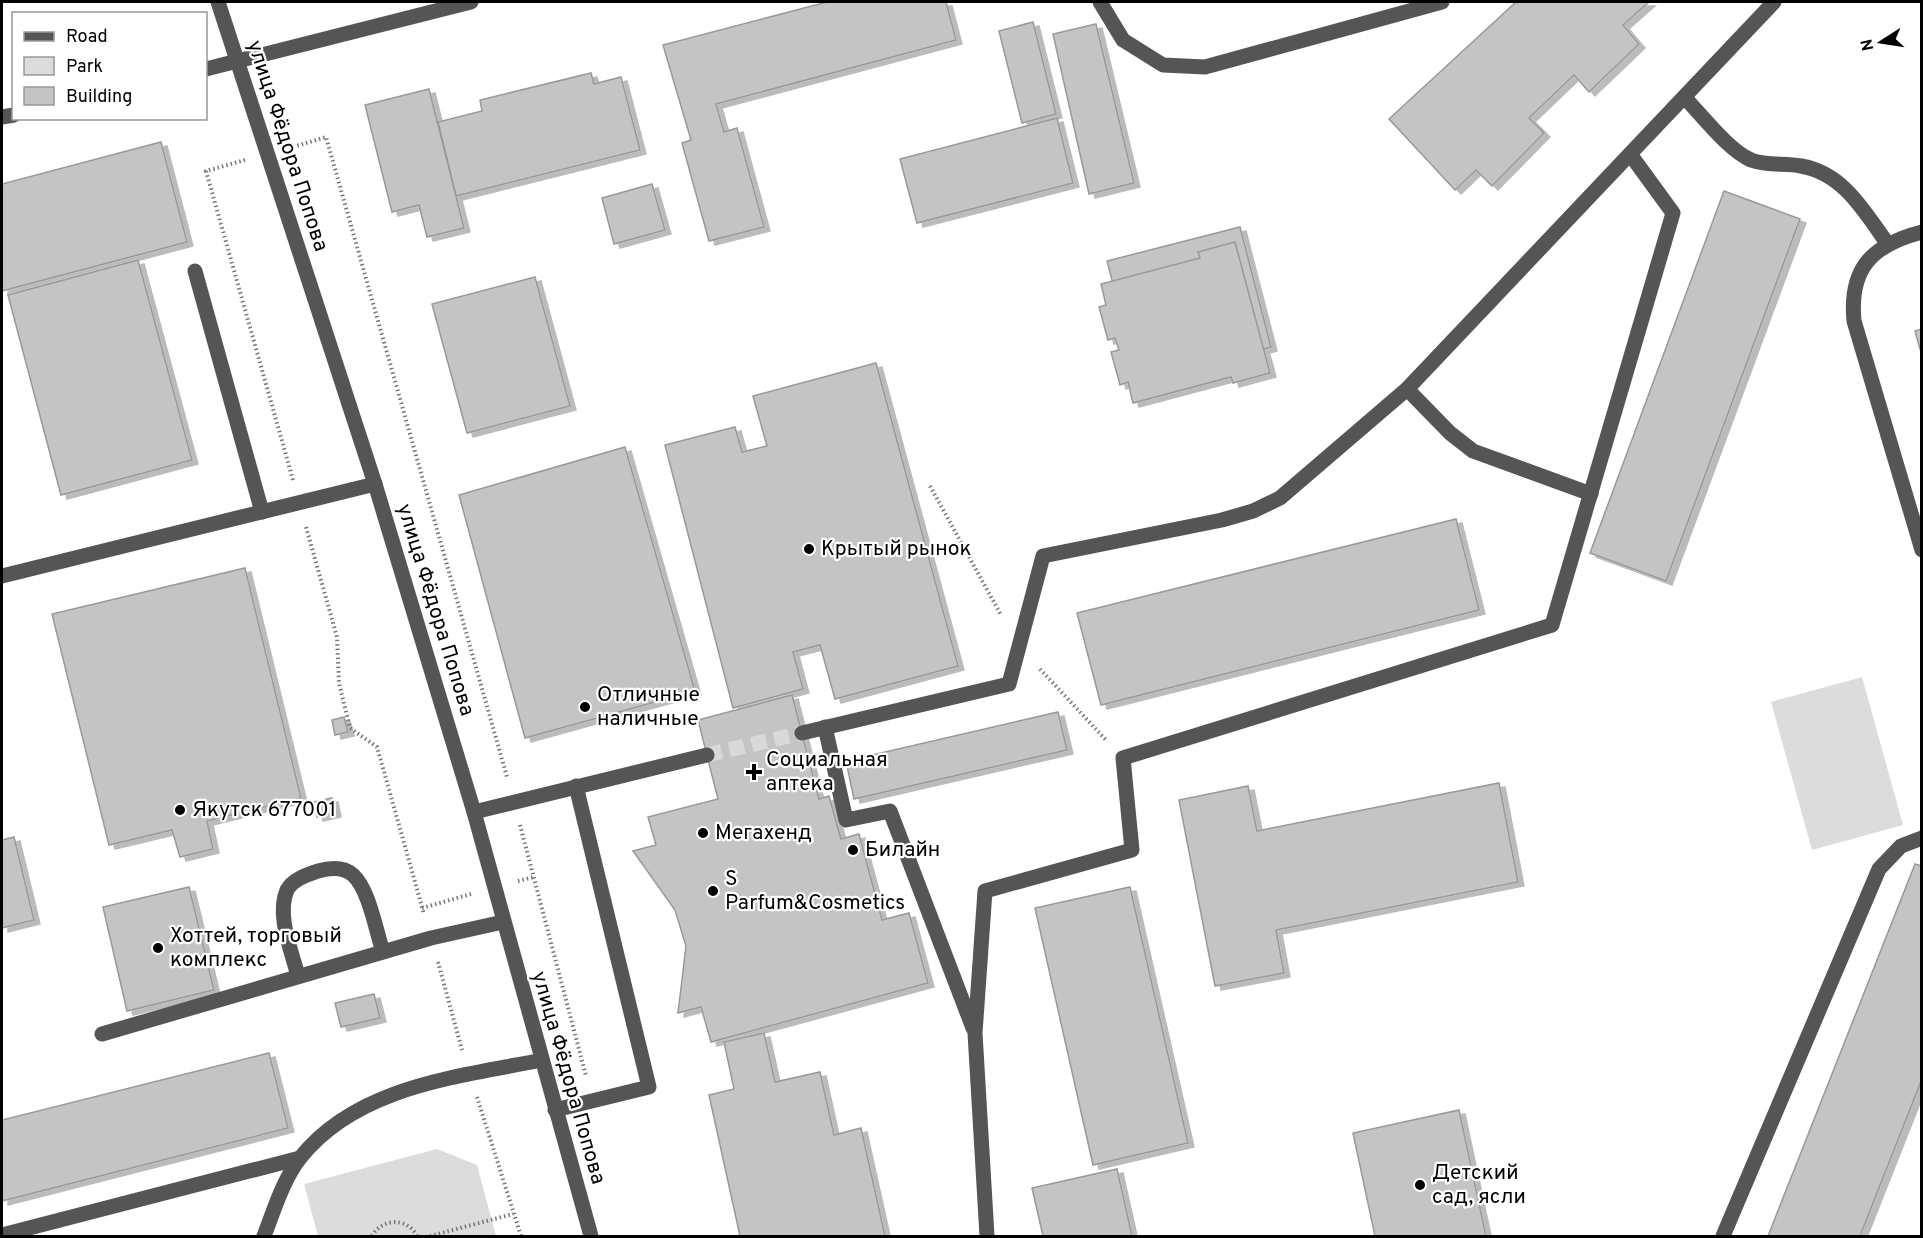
<svg xmlns="http://www.w3.org/2000/svg" width="1923" height="1238" font-family="Overpass,sans-serif">
<defs>
<filter id="shadow"><feDropShadow dx="6" dy="4" stdDeviation="0" flood-color="#0004"/></filter>
</defs>
<rect width="100%" height="100%" fill="#fff"/>
<!-- green -->
<g fill="#dcdcdc">
<polygon points="1862,677 1903,825 1812,850 1771,702"/>
<polygon points="437,1149 477,1165 496,1236 318,1236 304,1184"/>
</g>
<!-- building -->
<g fill="#c4c4c4" stroke="#999" stroke-width="1.5" filter="url(#shadow)">
<polygon points="827,2 946,2 956,40 716,104 724,132 737,128 764,227 709,241 682,143 691,140 663,45"/>
<polygon points="1516,2 1649,2 1623,25 1639,44 1589,92 1574,75 1529,118 1544,133 1492,186 1476,170 1455,190 1389,119"/>
<polygon points="1033,22 1056,114 1022,123 999,31"/>
<polygon points="1096,24 1134,183 1089,194 1053,34"/>
<polygon points="591,73 594,84 621,77 640,150 456,196 438,122 482,111 480,100"/>
<polygon points="429,89 464,228 427,237 419,205 392,212 365,105"/>
<polygon points="1057,118 1073,183 917,223 900,159"/>
<polygon points="161,142 187,242 2,291 2,184"/>
<polygon points="652,184 665,230 614,244 602,198"/>
<polygon points="1724,191 1800,219 1666,581 1590,553"/>
<polygon points="1240,227 1271,347 1139,383 1107,261"/>
<polygon points="1235,242 1270,373 1233,383 1231,377 1133,403 1128,382 1120,385 1111,352 1119,350 1115,338 1108,340 1099,307 1106,305 1101,284 1200,258 1198,252"/>
<polygon points="138,260 192,460 61,495 8,295"/>
<polygon points="535,277 570,406 467,433 432,304"/>
<polygon points="1922,329 1922,356 1915,331"/>
<polygon points="876,363 958,666 835,699 820,645 793,652 803,689 733,708 665,445 735,427 742,452 767,446 753,396"/>
<polygon points="625,447 695,691 525,738 459,495"/>
<polygon points="1456,519 1479,610 1101,705 1077,613"/>
<polygon points="245,568 301,798 207,821 213,849 180,857 172,830 109,845 52,614"/>
<polygon points="792,695 819,799 829,796 841,839 859,834 882,920 909,913 928,983 711,1042 701,1007 678,1013 686,946 675,910 633,851 656,845 648,817 718,799 698,720"/>
<polygon points="1058,712 1067,750 854,799 846,761"/>
<polygon points="344,717 348,732 335,735 332,720"/>
<polygon points="1499,783 1518,882 1276,930 1284,973 1215,986 1179,800 1248,786 1257,831"/>
<polygon points="332,798 335,813 317,817 313,802"/>
<polygon points="14,837 34,920 2,928 2,840"/>
<polygon points="1915,864 1922,866 1922,1079 1860,1236 1768,1236"/>
<polygon points="189,887 214,990 127,1011 103,907"/>
<polygon points="1130,887 1188,1143 1093,1165 1035,908"/>
<polygon points="374,994 380,1018 341,1027 335,1003"/>
<polygon points="764,1033 775,1082 820,1072 834,1135 861,1128 885,1236 740,1236 709,1095 734,1089 724,1042"/>
<polygon points="269,1053 288,1128 2,1201 2,1120"/>
<polygon points="1459,1110 1486,1236 1375,1236 1353,1133"/>
<polygon points="1117,1169 1132,1236 1043,1236 1032,1188"/>
</g>
<g fill="none" stroke-linecap="round" stroke-linejoin="round">
<!-- minor-tunnel -->
<polyline stroke="#d9d9d9" stroke-width="15" stroke-dasharray="15 8" stroke-linecap="butt" points="707,755 802,733"/>
<!-- path -->
<g stroke="#777" stroke-width="4" stroke-dasharray="1.5 3" stroke-linecap="butt">
<polyline points="293,147 326,137 507,777"/>
<polyline points="245,160 206,171 293,480"/>
<polyline points="930,486 1001,615"/>
<polyline points="306,527 337,637 339,683 350,728 377,747 424,914"/>
<polyline points="1040,669 1106,740"/>
<polyline points="520,825 586,1076"/>
<polyline points="518,881 534,877"/>
<polyline points="422,908 471,894"/>
<polyline points="438,962 462,1050"/>
<polyline points="477,1097 521,1236"/>
<path d="M372,1236c10,-18 35,-19 45,0"/>
<polyline points="430,1236 513,1214"/>
</g>
<!-- minor -->
<g stroke="#555" stroke-width="15">
<polyline points="218,2 375,484 474,812 591,1236"/>
<polyline points="1100,2 1123,40 1163,65 1205,67 1442,2"/>
<polyline points="206,69 471,2"/>
<path d="M1684,97c18,18 44,53 67,63 16,6 33,3 50,6 42,7 63,45 86,77"/>
<polyline points="2,117 14,115"/>
<path d="M1922,232c-50,13 -73,36 -68,89l68,229"/>
<polyline points="195,271 262,512"/>
<polyline points="1407,389 1450,433 1473,451 1591,494"/>
<polyline points="2,576 375,484"/>
<polyline points="825,727 846,820 890,811 973,1028"/>
<polyline points="802,733 1009,684 1043,556 1222,520 1253,511 1280,498 1407,389 1774,2"/>
<polyline points="474,812 707,755"/>
<path d="M298,976c-6,-24 -22,-61 -11,-86 6,-11 20,-15 31,-19 11,-3 25,-5 35,4 16,14 23,56 30,77"/>
<polyline points="102,1034 431,938 503,922"/>
<polyline points="555,1110 649,1087 576,786"/>
<polyline points="2,1235 300,1158"/>
<path d="M264,1236c10,-26 19,-56 36,-78 57,-72 158,-81 242,-98"/>
<polyline points="987,1236 975,1033 985,891 1132,850 1123,758 1552,625 1673,213 1630,154"/>
<polyline points="1723,1236 1879,869 1901,846 1922,838"/>
</g>
</g>
<!-- markers -->
<g fill="#000" stroke="#fff" stroke-width="2">
<circle cx="809" cy="549" r="6"/>
<circle cx="585" cy="707" r="6"/>
<path d="M751 763h6v6h6v6h-6v6h-6v-6h-6v-6h6z"/>
<circle cx="180" cy="810" r="6"/>
<circle cx="703" cy="833" r="6"/>
<circle cx="853" cy="850" r="6"/>
<circle cx="713" cy="891" r="6"/>
<circle cx="158" cy="948" r="6"/>
<circle cx="1420" cy="1185" r="6"/>
</g>
<g text-anchor="middle" dominant-baseline="central" stroke-width="4.5" stroke-linejoin="round" paint-order="stroke">
<!-- street labels -->
<g font-size="21" fill="#000" stroke="#fff">
<text transform="translate(287 146) rotate(72)">улица Фёдора Попова</text>
<text transform="translate(435 610) rotate(73)">улица Фёдора Попова</text>
<text transform="translate(568 1078) rotate(74)">улица Фёдора Попова</text>
</g>
<!-- poi labels -->
<g font-size="21" fill="#000" stroke="#fff" text-anchor="start">
<text x="821" y="549">Крытый рынок</text>
<text x="597" y="695">Отличные<tspan x="597" dy="24">наличные</tspan></text>
<text x="766" y="760">Социальная<tspan x="766" dy="24">аптека</tspan></text>
<text x="192" y="810">Якутск 677001</text>
<text x="715" y="833">Мегахенд</text>
<text x="865" y="850">Билайн</text>
<text x="725" y="879">S<tspan x="725" dy="24">Parfum&amp;Cosmetics</tspan></text>
<text x="170" y="936">Хоттей, торговый<tspan x="170" dy="24">комплекс</tspan></text>
<text x="1432" y="1173">Детский<tspan x="1432" dy="24">сад, ясли</tspan></text>
</g>
</g>
<!-- border -->
<rect width="1923" height="1238" fill="none" stroke="#000000" stroke-width="6"/>
<!-- legend -->
<rect x="12" y="12" width="195" height="108" fill="#ffffff" stroke="#999999" stroke-width="1.5"/>
<rect x="24" y="32" width="30" height="9" fill="#555555" stroke="#999999" stroke-width="1.5"/>
<text x="66" y="42" font-size="18" fill="#000000">Road</text>
<rect x="24" y="57" width="30" height="18" fill="#dcdcdc" stroke="#999999" stroke-width="1.5"/>
<text x="66" y="72" font-size="18" fill="#000000">Park</text>
<rect x="24" y="87" width="30" height="18" fill="#c4c4c4" stroke="#999999" stroke-width="1.5"/>
<text x="66" y="102" font-size="18" fill="#000000">Building</text>
<!-- north arrow -->
<g transform="translate(1881 42) rotate(258)" stroke="#ffffff" stroke-width="4.5" paint-order="stroke">
<path d="M0-4.5L10 22L0 15L-10 22Z" fill="#000000"/>
<text y="-9" font-size="16" font-weight="bold" text-anchor="middle" fill="#000000">N</text>
</g>
</svg>
